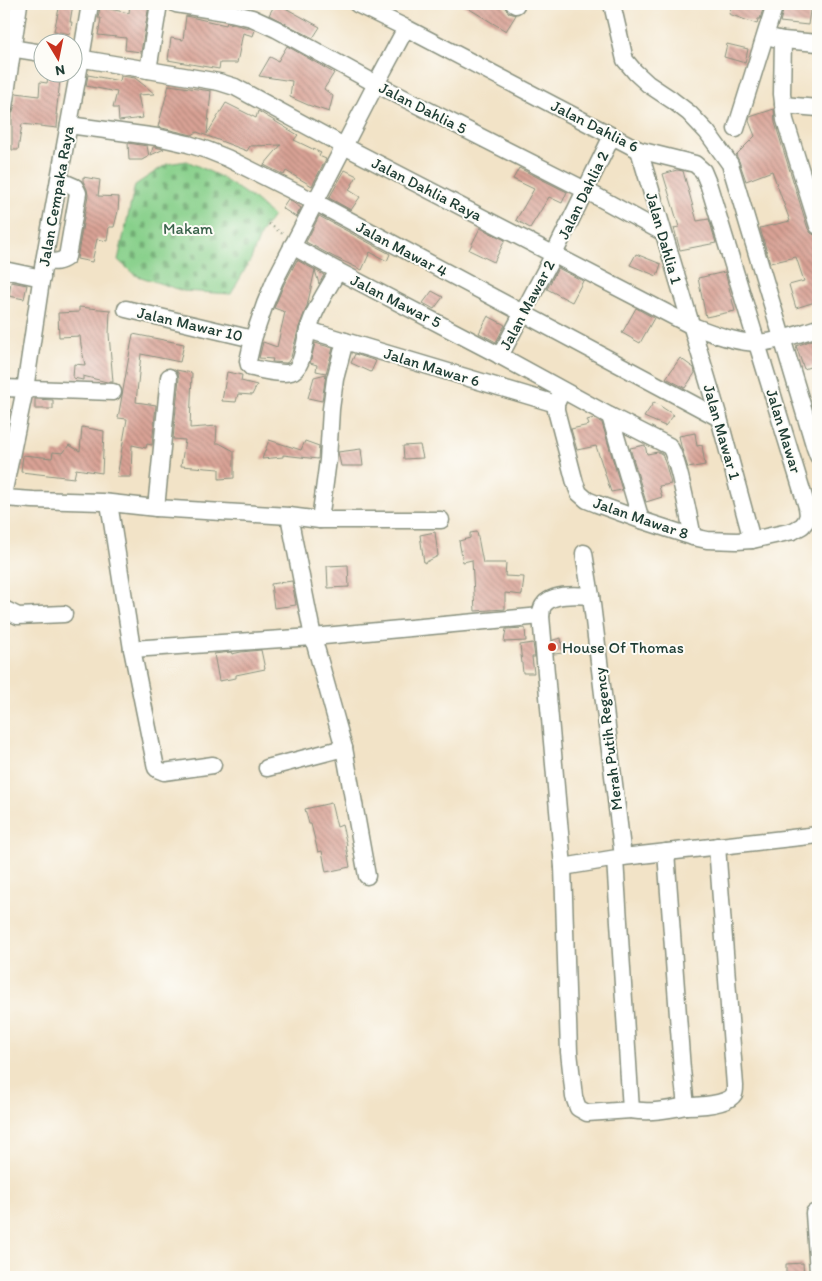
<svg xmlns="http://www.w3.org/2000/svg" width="822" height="1281" font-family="Itim,sans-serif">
<defs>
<pattern id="cemetery-stones" width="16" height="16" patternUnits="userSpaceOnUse" patternTransform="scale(1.25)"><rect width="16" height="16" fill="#88d08b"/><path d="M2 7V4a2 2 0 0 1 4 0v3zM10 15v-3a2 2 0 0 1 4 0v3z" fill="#6faa72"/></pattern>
<pattern id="building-back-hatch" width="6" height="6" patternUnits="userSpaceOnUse" patternTransform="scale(1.25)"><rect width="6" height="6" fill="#d9a295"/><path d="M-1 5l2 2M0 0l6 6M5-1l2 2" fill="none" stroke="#af857a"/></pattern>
</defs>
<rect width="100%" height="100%" fill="#fdfcf7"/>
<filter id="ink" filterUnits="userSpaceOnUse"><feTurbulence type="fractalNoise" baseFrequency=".02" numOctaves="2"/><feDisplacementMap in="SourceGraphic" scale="10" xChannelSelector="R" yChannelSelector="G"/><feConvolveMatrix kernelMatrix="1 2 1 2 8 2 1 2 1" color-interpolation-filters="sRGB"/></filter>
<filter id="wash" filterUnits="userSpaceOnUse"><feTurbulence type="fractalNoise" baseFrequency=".0096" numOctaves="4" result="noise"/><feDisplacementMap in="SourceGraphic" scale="20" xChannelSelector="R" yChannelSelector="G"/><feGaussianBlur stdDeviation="1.12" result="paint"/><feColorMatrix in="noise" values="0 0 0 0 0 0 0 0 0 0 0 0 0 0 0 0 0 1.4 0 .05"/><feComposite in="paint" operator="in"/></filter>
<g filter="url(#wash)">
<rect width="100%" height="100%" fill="#f2e3c7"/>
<!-- cemetery -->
<polygon fill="url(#cemetery-stones)" stroke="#548660" points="187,161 219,176 255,200 273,216 261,233 251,259 231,294 183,291 135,275 118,260 135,185 167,164"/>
<g id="blocks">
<!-- building -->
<g fill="url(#building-back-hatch)">
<polygon points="60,4 73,4 70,22 72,22 70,34 54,31"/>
<polygon points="130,4 149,5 141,52 125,50 126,38 98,35 101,18 98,18 100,7 129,13"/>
<polygon points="275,4 278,4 320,27 313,38 269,15"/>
<polygon points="461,4 502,4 509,13 516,15 506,31"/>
<polygon points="732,4 763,4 763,9 760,19 758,19 757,24 729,14"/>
<polygon points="785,4 811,4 808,25 780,22"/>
<polygon points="186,16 226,25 227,22 229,23 249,28 255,30 253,36 243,33 237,63 220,63 219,69 168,60 171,38 183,40"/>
<polygon points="727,44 748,49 745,63 724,57"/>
<polygon points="287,46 334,73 324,89 333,96 329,112 308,105 290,97 292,81 259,76 270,57 278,61"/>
<polygon points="49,72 61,72 56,115 58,115 57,128 22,124 18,150 12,150 12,114 14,108 16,93 39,96 40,82 47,83"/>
<polygon points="88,75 120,81 121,76 135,78 155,94 138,95 143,118 119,121 118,108 113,108 117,92 86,86"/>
<polygon points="169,85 211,91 207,134 226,103 256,118 258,111 298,135 294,140 321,153 319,156 326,159 312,186 286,171 284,175 264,165 281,145 250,146 247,151 197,132 192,135 158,127"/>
<polygon points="774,109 775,123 808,229 811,233 816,236 818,245 818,301 796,308 789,285 804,281 796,257 770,263 760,228 790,221 772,171 746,181 739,161 736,155 755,136 749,121 750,117"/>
<polygon points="128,143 147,146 149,156 142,160 129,160"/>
<polygon points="153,147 155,147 164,149 151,155"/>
<polygon points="519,168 567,192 562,203 549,197 530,228 516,220 534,189 513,179"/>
<polygon points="345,170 357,176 349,190 360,197 351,210 329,198"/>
<polygon points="677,170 683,171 697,221 709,219 716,243 680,250 674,228 679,227 663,174"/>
<polygon points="83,177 100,180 98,196 119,197 118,211 114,227 109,227 107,241 97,239 92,262 77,259 88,195 87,189 83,181"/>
<polygon points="288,199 301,208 296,217 282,208"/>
<polygon points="319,216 390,254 387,261 370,252 362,270 334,257 306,242"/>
<polygon points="480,228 505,240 494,262 469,250"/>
<polygon points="636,254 661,264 657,276 630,265"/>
<polygon points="297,260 315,270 307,306 299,327 291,357 288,362 286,363 273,362 272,362 273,359 259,358 263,342 277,347 285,312 274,308 284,284"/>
<polygon points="558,268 583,281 572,302 547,289"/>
<polygon points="315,270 324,275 319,284"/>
<polygon points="725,272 735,311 706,317 698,278"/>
<polygon points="11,282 27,285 24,299 9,296"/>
<polygon points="432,291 443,297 434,309 423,303"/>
<polygon points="79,307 110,310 109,334 113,382 107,382 83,376 83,380 73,378 74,364 85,365 81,345 80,336 59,337 58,313 79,312"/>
<polygon points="636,308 654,318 640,343 622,333"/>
<polygon points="488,316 505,325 496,342 479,333"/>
<polygon points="133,334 184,344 180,362 141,354 136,402 156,405 152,445 147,444 146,448 132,445 131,477 117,477 127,419 118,418"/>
<polygon points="818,338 818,364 804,369 796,346"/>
<polygon points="315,343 333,348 326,373 316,371 317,365 310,363"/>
<polygon points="355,354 376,361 371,372 351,363"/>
<polygon points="680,358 694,368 695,373 685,388 666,378"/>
<polygon points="176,370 192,373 190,428 217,426 216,443 219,443 234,451 234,478 219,479 219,469 181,466 185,440 173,439 179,378 178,373"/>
<polygon points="227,372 242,375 241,381 257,385 252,395 238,394 236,402 222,401"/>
<polygon points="326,374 322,401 308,398 314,377"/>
<polygon points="35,399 53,400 53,409 35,409"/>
<polygon points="654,402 674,415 665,426 644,417"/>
<polygon points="594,418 602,423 622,490 611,492 596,446 577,450 571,429 589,425 587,420"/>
<polygon points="82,427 104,431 102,473 76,469 74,478 21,472 23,455 52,458 53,452 63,453 69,445 80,451"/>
<polygon points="695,433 697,446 702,445 705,465 688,468 681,446 679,436"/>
<polygon points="269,440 301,450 305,441 319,446 318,459 283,455 283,457 262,459"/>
<polygon points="420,445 423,458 404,459 403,446"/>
<polygon points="645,445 647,454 658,452 662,454 666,465 671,484 659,486 662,497 646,502 630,448"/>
<polygon points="361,449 363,466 341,466 338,452"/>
<polygon points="435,532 438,556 424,563 420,535"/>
<polygon points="477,532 483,563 506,563 505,576 524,577 522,595 505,593 505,609 475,611 472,560 463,562 459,541 470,538 470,533"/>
<polygon points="348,565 349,587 328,588 327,566"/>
<polygon points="292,581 296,605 274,608 271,584"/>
<polygon points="525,628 526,641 504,642 506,629"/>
<polygon points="561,638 563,653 554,654 553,640"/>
<polygon points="533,643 535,657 532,657 534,673 523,673 520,645"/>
<polygon points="261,650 265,669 236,675 236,678 219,681 214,654 231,652 232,654 241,652"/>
<polygon points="331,803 337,827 342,825 347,845 346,845 350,867 326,872 322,851 318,852 311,824 309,824 305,809"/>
<polygon points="803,1263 804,1277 786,1277 786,1264"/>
</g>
</g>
</g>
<g filter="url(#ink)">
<use href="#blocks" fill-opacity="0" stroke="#88907e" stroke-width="1"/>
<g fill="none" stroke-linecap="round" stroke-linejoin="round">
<!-- minor casing -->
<g stroke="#88907e" stroke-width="19">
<g id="minor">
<polyline points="176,4 231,13 252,18 276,29 376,84 585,190 662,232"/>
<polyline points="357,4 406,28 639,150 695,164 703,171 708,183 807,507 808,515 806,521 802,526 793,531 752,540 737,541 707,540 693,537 641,520 597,504 587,500 579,493 575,483 556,410 556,404 562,391"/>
<polyline points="514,4 516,5"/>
<polyline points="612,4 625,60 635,72 648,84 672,100 689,113 707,132 730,164 815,448 818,456"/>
<polyline points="774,38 783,40 818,43"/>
<polyline points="783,40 782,94 785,120 818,226"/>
<polyline points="4,47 42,53"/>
<path d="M72,57l147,25 16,5 109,59 346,179c22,8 52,21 76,17 17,-2 35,-9 52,-14"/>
<polyline points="148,70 159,4"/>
<polyline points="783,105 818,108"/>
<polyline points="4,107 19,4"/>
<polyline points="69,125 157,137 188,144 207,150 227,158 315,202 719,418"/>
<polyline points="736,129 775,4"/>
<polyline points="639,150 719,418 752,540"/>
<path d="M292,246l46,25 157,82 115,63 59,30c9,10 20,73 24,91"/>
<path d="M44,261c10,1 15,2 23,-4l11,-64 -3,-6 -16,-7"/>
<polyline points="4,270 42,278"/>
<path d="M338,271c-11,19 -24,38 -30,60 -4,11 -5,38 -17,41 -9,3 -29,-2 -39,-4l-3,-3 -1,-4 5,-22 12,-35 10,-24 101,-196 30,-56"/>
<polyline points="126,309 253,339"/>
<polyline points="308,330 556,404"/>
<polyline points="500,356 554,254 612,136"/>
<polyline points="4,388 113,392"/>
<polyline points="610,416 641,520"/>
<polyline points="4,490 25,389 44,261 81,58 90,4"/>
<polyline points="4,498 33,500 102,502 156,508 289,516 320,520 441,520"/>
<polyline points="109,503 132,649 156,768 159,770 164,772 213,765"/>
<polyline points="156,508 169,377"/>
<polyline points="289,516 313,637 344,748 367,876"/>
<polyline points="320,520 328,460 331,409 335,379 345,341"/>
<path d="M591,596c-13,-1 -42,-4 -49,12 -1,2 0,5 -1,8l22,251 6,185 5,45 4,11 9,5 44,-3 -16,-251"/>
<polyline points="4,609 18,616 64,614"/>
<polyline points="132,649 313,637 541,616"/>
<polyline points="267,768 344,748"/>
<path d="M666,852l16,218 4,36c11,0 42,-1 48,-12 1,-2 1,-6 1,-8l-18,-240"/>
<polyline points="623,857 818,835"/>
<polyline points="563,867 623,857 591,596 584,553"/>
<path d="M631,1110c19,3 36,0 55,-4"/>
<polyline points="814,1213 818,1272"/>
</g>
</g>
<!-- path -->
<polyline stroke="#88907e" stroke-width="2.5" stroke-dasharray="1 4" stroke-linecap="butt" points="269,224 284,235"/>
<!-- minor -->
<use href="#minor" stroke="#fff" stroke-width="16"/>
</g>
</g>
<!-- markers -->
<circle fill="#c8321e" stroke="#fdfcf7" stroke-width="2" cx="552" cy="647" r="5"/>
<g text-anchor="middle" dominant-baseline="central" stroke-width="4" stroke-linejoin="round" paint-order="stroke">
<!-- street labels -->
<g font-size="16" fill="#1f3d34" stroke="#fdfcf7">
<text transform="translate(423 108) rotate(27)">Jalan Dahlia 5</text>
<text transform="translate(595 126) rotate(27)">Jalan Dahlia 6</text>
<text transform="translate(427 189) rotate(27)">Jalan Dahlia Raya</text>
<text transform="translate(583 195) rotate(-64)">Jalan Dahlia 2</text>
<text transform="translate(56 196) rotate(-80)">Jalan Cempaka Raya</text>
<text transform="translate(664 238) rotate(74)">Jalan Dahlia 1</text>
<text transform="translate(402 249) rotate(28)">Jalan Mawar 4</text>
<text transform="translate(396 301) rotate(27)">Jalan Mawar 5</text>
<text transform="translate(527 305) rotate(-62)">Jalan Mawar 2</text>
<text transform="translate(190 324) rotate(13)">Jalan Mawar 10</text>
<text transform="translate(432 367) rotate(17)">Jalan Mawar 6</text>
<text transform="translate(784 431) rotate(73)">Jalan Mawar</text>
<text transform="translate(722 432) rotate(74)">Jalan Mawar 1</text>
<text transform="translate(641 518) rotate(19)">Jalan Mawar 8</text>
<text transform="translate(608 739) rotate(-97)">Merah Putih Regency</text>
</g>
<!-- park labels -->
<g font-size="16" fill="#39624a" stroke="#fdfcf7">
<text x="188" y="228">Makam</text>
</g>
<!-- poi labels -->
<g font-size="16" fill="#1f3d34" stroke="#fdfcf7" text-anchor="start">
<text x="562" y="647">House Of Thomas</text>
</g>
</g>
<!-- margin -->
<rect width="822" height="1281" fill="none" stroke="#fdfcf7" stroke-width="20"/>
<!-- north arrow -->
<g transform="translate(58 58) rotate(170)"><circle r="24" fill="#fdfcf7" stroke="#a4b0a9"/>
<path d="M0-4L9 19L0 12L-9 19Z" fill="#c8321e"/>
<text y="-8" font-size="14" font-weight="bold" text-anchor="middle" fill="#1f3d34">N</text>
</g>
</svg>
